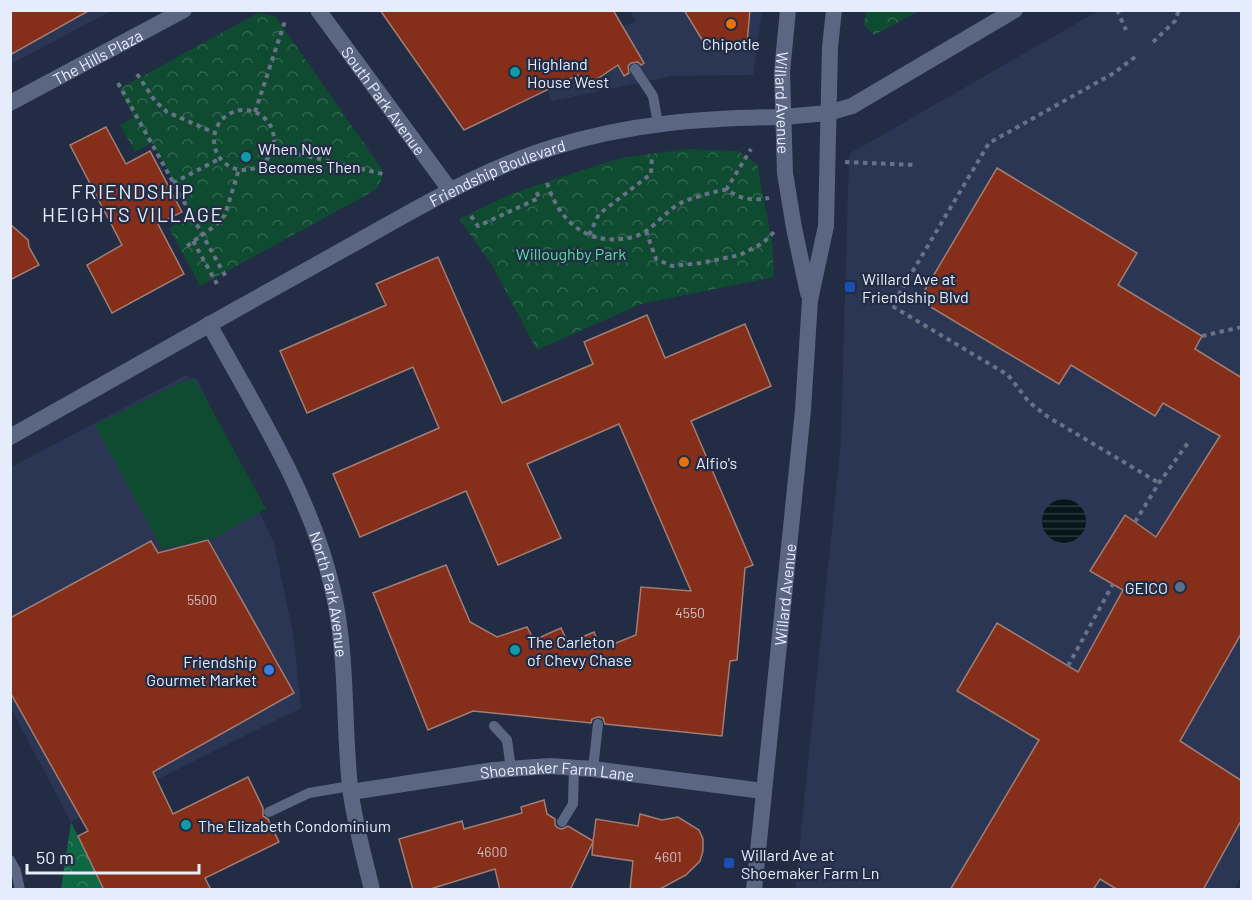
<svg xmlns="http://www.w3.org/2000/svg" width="1252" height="900" font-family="Barlow,sans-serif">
<defs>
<pattern id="forest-crowns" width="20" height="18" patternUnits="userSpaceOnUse" patternTransform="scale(1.5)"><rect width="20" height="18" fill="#0e6743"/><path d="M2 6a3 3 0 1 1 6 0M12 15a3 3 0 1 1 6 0" fill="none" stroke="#317d5f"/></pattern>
<pattern id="park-crowns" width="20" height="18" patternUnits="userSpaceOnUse" patternTransform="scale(1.5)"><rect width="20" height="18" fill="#0f4b31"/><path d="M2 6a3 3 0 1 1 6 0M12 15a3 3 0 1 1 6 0" fill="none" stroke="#326550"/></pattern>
<pattern id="water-rules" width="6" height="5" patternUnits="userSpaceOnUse" patternTransform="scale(1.5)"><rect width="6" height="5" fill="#06171b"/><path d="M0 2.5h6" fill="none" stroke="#2a393d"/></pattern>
</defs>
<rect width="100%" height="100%" fill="#222c44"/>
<!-- built -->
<g fill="#2a3653">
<polygon points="11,11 111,11 11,64"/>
<polygon points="630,11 762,11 753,75 672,76 552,101 530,55 636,22"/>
<polygon points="1098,11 1241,11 1241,877 1234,890 795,890 841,441 849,154"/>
<polygon points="186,375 198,380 274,543 293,633 301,708 71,822 11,708 11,467"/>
</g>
<!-- green -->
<polygon fill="#0f4b31" points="193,380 199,386 266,509 212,539 162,549 95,425 184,381"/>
<!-- forest -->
<polygon fill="url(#forest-crowns)" points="71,822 103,889 61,889"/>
<!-- park -->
<g fill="url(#park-crowns)">
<polygon points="866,11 866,10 919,11 874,35 864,25"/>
<polygon points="258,13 275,16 382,169 382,178 377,189 200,286 169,228 192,215 152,143 135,152 120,125 134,117 119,89"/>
<polygon points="687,149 738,151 757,164 772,241 774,277 641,304 537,350 492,265 459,219 511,194 570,174 621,158"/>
</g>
<!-- water -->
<circle fill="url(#water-rules)" cx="1064" cy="521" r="22"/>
<!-- building -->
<g fill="#852e1a" stroke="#a17e75" stroke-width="1.5">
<polygon points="10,10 90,10 10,55"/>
<polygon points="380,10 613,10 644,63 641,65 638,62 631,63 628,66 629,73 624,76 618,65 585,87 578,75 464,130"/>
<polygon points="684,10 750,10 747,43 740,47 734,48 704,43"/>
<polygon points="106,127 126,164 150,151 182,212 158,224 184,274 112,313 87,265 122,245 70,145"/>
<polygon points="997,168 1137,253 1118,285 1202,336 1195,349 1242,378 1242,632 1180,741 1242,781 1242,819 1203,890 1118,890 1100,879 1093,890 950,890 1039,740 957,691 997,623 1078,672 1123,590 1090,571 1125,515 1156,537 1220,436 1163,403 1155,416 1071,365 1059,384 919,300"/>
<polygon points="10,224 28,240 29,247 39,265 10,280"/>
<polygon points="438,257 502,403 593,364 584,342 647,315 665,358 745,324 771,386 691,421 753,565 745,568 737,660 730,661 722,736 605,724 603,718 598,717 592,719 591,723 473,711 428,730 373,593 446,565 470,622 497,637 527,627 534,640 561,628 568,643 594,632 601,649 636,635 641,587 691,591 619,424 527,464 561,538 498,565 466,491 360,537 333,474 439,428 413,367 307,413 280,351 386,305 376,284"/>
<polygon points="208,540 294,693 153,772 173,814 248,777 263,808 263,816 268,819 279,842 205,878 211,890 104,890 78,836 88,831 10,692 10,618 151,541 158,553"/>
<polygon points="544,800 547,814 555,819 555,825 558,828 562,829 568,826 593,841 596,819 638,826 640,814 662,820 678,817 699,830 703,839 703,851 700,861 686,875 658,890 630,890 633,861 592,855 593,842 570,890 500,890 495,869 427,890 413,890 399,839 462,821 464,829 522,813 521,807"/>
</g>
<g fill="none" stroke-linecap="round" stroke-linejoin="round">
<!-- path -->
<g stroke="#687186" stroke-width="4" stroke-dasharray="4.5 4.5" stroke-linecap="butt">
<polyline points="1117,10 1126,30"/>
<polyline points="1153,42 1175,21 1179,10"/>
<polyline points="1135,57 1114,73 989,143 892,306 1008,375 1029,402 1048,417 1159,483"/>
<polyline points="137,74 155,101 167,112 215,133"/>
<polyline points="118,83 227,279"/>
<circle cx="244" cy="140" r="30"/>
<polyline points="255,112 285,21"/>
<polyline points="273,148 387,175"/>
<polyline points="845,162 916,165"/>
<polyline points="173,183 221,158"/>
<path d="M547,183c11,34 35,60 73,56 9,-1 18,-2 26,-8 13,-9 24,-24 39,-30 8,-3 33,-11 40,-11 4,1 9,4 13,6 10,4 20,4 31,2"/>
<polyline points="726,190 751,149"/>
<polyline points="471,216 478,226 539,198 535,188"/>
<polyline points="646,231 656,259 672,266 701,263 740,255 763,243 775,231"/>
<polyline points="589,235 599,214 651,174 652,156"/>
<polyline points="193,241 217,284"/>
<polyline points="187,246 216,225 225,215 239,169"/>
<polyline points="1202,336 1242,327"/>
<polyline points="1135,522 1159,483 1190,440"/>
<polyline points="1068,666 1113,584"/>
</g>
<!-- service -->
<g stroke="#5b6782" stroke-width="10">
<polyline points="635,69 653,96 658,124"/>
<polyline points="494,726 507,740 511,769"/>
<polyline points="593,769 598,724"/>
<polyline points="269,812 309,793 350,786"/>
<polyline points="562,822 573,804 574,767"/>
<polyline points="10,860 16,871 20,890"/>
</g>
<!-- minor -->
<g stroke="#5b6782" stroke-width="16">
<path id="s1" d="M318,10l132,180"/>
<path id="s2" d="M10,103l174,-93"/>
<path id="s3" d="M209,324c46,84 101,169 123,263 16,65 11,134 18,200 4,34 14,69 22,103"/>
<path id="s4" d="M10,437c110,-62 219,-124 329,-185 69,-38 139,-82 215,-105 76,-24 150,-29 229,-30"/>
<path id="s5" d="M351,792l143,-22 56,-4 43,3 170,22"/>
</g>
<!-- tertiary -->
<g stroke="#5b6782" stroke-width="16">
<path id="s6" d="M788,10l-6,62 3,101 9,55 14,65"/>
<polyline points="783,117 828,113 852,106 1015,10"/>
<path id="s7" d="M754,890l49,-480 7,-110 16,-74 4,-179 4,-37"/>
</g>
</g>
<!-- markers -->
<g fill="#e8710a" stroke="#222c44" stroke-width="2">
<circle cx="731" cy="24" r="6"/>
<circle cx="684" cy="462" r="6"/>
</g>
<g fill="#0f9aa8" stroke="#222c44" stroke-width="2">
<circle cx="515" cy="72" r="6"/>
<circle cx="246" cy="157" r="6"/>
<circle cx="515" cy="650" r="6"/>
<circle cx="186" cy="825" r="6"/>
</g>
<g fill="#1a4fb4" stroke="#222c44" stroke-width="2">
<rect x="844" y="281" width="12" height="12" rx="3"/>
<rect x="723" y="857" width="12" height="12" rx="3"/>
</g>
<circle fill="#5c6f8a" stroke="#222c44" stroke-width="2" cx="1180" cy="587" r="6"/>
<circle fill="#3f7fe0" stroke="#222c44" stroke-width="2" cx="269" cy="670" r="6"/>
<g text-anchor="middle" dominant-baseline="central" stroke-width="4.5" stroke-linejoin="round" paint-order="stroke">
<!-- number labels -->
<g font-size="14" fill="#cdbcc4">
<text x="202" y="599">5500</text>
<text x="690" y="612">4550</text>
<text x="492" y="851">4600</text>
<text x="668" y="856">4601</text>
</g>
<!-- poi labels -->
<g font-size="16" fill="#e5ecfc" stroke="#222c44" text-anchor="start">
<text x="731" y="43" text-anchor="middle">Chipotle</text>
<text x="527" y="63">Highland<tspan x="527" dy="18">House West</tspan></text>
<text x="258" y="148">When Now<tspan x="258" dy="18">Becomes Then</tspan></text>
<text x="862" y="278">Willard Ave at<tspan x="862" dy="18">Friendship Blvd</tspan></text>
<text x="696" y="462">Alfio's</text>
<text x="1168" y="587" text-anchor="end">GEICO</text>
<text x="527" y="641">The Carleton<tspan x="527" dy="18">of Chevy Chase</tspan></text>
<text x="257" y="661" text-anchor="end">Friendship<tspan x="257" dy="18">Gourmet Market</tspan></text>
<text x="198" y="825">The Elizabeth Condominium</text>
<text x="741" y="854">Willard Ave at<tspan x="741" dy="18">Shoemaker Farm Ln</tspan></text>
</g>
<!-- street labels -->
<g font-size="16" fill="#e5ecfc" stroke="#222c44">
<text stroke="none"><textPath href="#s2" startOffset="99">The Hills Plaza</textPath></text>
<text stroke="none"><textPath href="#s1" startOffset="112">South Park Avenue</textPath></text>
<text stroke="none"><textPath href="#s6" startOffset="93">Willard Avenue</textPath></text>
<text stroke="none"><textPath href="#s4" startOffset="555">Friendship Boulevard</textPath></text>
<text stroke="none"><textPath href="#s3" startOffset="298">North Park Avenue</textPath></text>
<text stroke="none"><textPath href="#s7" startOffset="297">Willard Avenue</textPath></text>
<text stroke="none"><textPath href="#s5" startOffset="208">Shoemaker Farm Lane</textPath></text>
</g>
<!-- park labels -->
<g font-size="16" fill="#54e09e" stroke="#222c44">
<text x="571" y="253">Willoughby Park</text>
</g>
<!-- quarter labels -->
<g font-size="20" letter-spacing="1.5" fill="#e5ecfc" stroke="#222c44">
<text x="133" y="191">FRIENDSHIP<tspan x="133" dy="23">HEIGHTS VILLAGE</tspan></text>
</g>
</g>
<!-- border -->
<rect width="1252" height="900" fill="none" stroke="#e5ecfc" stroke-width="24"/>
<!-- scale -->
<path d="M27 864v9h172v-9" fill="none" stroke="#e5ecfc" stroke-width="3"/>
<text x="36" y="864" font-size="18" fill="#e5ecfc" stroke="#222c44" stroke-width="4.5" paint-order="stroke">50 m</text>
</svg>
